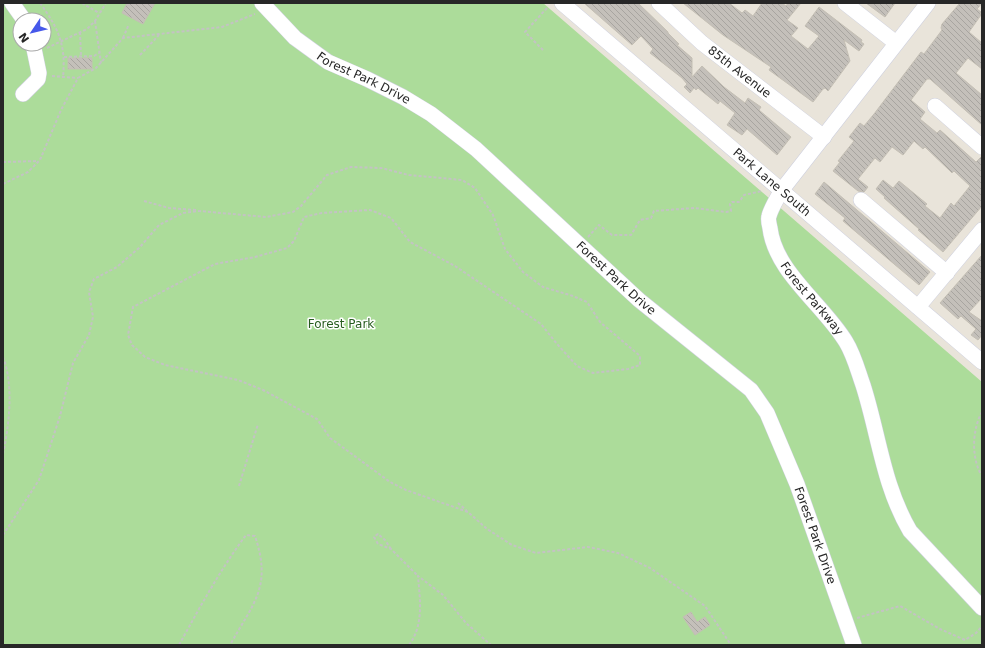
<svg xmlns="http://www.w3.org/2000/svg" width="985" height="648" font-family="'DejaVu Sans',sans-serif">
<defs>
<pattern id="building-back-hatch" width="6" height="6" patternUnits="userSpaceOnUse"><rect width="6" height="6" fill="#c4c0ba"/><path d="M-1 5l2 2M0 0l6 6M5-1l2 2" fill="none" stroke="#a8a5a0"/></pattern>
</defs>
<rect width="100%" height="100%" fill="#e9e4da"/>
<!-- park -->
<path fill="#acdc9a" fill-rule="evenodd" d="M3,3h540l439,379v263h-979zM20,20h24v24h-24z"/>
<!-- building -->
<g fill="url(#building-back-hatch)" stroke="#c4bfb4">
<polygon points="127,3 155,3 143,24 122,13"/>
<polygon points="584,3 638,3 668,32 668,33 679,44 677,45 692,58 692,77 702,66 724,87 745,103 748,98 761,107 759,110 791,137 777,155 747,129 742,135 727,125 735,113 720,101 718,104 698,88 696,90 694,88 690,93 684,87 687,84 682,78 650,53 653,49 641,36 632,45"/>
<polygon points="683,3 729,3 742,13 745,10 753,16 762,3 782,3 786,6 788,3 801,3 787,20 798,28 791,36 808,49 819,36 805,26 819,7 862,40 861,42 864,44 859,51 844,40 850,61 828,91 825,88 823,89 813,102 769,70 771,67 723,35"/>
<polygon points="866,3 895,3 885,17"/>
<polygon points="960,3 982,3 977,9 981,12 980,13 981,15 969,32 982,43 982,69 968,58 956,73 982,95 982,125 930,79 927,79 911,100 925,112 920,119 937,133 940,130 976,162 982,156 982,206 943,252 918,230 919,229 884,198 885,197 876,189 883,180 893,188 899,181 927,204 925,206 940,218 951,203 954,206 970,186 954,171 952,173 949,170 925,147 923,149 914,141 903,155 892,147 880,162 875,158 858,179 868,187 864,192 858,191 833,171 840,162 838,161 854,141 849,137 860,123 864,126 874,114 921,52 924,54 942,30 941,28 942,24"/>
<rect x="68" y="58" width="24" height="11"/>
<polygon points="824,182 930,272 919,285 843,221 845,218 815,194"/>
<polygon points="982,255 982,298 969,312 982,321 982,335 978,340 971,335 976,329 961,316 958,319 940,303"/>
<polygon points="691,612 697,622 705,617 710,625 695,635 683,617"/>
</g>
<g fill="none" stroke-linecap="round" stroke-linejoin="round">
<!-- minor casing -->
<g stroke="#cfd1df" stroke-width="16">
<g id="minor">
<polyline points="12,3 24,20"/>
<path id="s1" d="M262,3l33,35 33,24 39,17 36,18 28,17 45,35 163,151 112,90 16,23 30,71 57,161"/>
<path id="s2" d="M562,3l420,359"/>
<path id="s3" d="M659,3l43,40 122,94"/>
<polyline points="845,3 896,43"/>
<path id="s4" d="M928,3l-147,188c-4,8 -10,17 -12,25 -1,3 0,8 1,12 5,44 54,77 76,114 8,13 12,29 17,43 16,50 20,100 47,146l72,77"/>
<polyline points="23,94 38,79 39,73 33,44"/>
<polyline points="935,106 982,147"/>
<polyline points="861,200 947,273"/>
<polyline points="918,307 982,230"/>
</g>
</g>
<!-- path -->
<g stroke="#c3c3c3" stroke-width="2" stroke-dasharray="3 2" stroke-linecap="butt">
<path d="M40,3c19,26 26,42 23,75"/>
<polyline points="82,3 99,13"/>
<polyline points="95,21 101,63"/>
<polyline points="80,32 81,57"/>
<polyline points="123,38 129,24"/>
<polyline points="47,48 87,29 95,21 106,3"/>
<polyline points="543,50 525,32 547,8"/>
<polyline points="140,55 159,35"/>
<polyline points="64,57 94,56 99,53"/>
<polyline points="52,76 78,78"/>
<polyline points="3,162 38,161"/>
<polyline points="3,184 28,172 40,160 61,110 78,78 96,68 123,38 222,27 255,14"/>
<polyline points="144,201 169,208 196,210"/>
<polyline points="588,237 599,225 612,235 631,235 640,220 651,218 654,211 694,208 726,212 731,211 730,204 732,202 739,202 744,195 762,191"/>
<path d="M3,357c11,28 6,69 0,97"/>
<path d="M982,412c-10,17 -11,47 0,64"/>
<polyline points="239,486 258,424"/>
<polyline points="458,503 467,511"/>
<polyline points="3,535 39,480 60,416 73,363 89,335 93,317 89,292 94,279 117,267 140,247 159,225 183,213 199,211 266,217 293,212 301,206 327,175 351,167 381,168 409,175 462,180 475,188 493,215 505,249 523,272 543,287 573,296 587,302 600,322 640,356 640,365 628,369 593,373 577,366 557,344 541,324 455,266 410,242 391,218 370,210 322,213 304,217 294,241 287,248 255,257 215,264 133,307 128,335 132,345 145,357 165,365 238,380 263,390 317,419 330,438 390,482 406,490 468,512 487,529 512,545 536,553 588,547 618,553 650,568 705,606 731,645"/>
<polyline points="391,549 385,540 378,534 374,537 378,544 391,549 418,576"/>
<polyline points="857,618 900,606 940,629 965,640 976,633 982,626"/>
<path d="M179,645c21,-38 41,-75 67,-110l9,1c17,51 -1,66 -25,109"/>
<path d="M409,645c15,-20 11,-45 9,-69l25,19 23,28 25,22"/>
</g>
<!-- minor -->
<use href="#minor" stroke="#fff" stroke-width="15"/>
</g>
<g text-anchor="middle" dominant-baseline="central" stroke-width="3" stroke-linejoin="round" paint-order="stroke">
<!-- street labels -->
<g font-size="12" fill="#272727" stroke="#fff">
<text stroke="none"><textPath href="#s3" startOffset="106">85th Avenue</textPath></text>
<text stroke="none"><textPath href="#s1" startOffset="128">Forest Park Drive</textPath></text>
<text stroke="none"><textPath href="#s2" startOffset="276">Park Lane South</textPath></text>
<text stroke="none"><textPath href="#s1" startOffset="452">Forest Park Drive</textPath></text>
<text stroke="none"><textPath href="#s4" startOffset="362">Forest Parkway</textPath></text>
<text stroke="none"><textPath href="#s1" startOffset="787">Forest Park Drive</textPath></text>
</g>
<!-- park labels -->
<g font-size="12" fill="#275d1f" stroke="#fff">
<text x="341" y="324">Forest Park</text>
</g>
</g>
<!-- border -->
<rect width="985" height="648" fill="none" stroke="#272727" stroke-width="8"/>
<!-- north arrow -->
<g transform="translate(32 32) rotate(235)"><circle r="19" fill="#ffffff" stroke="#a9a9a9"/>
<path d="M0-3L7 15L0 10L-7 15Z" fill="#4658ea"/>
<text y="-6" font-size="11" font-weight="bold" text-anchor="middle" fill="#272727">N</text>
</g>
</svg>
